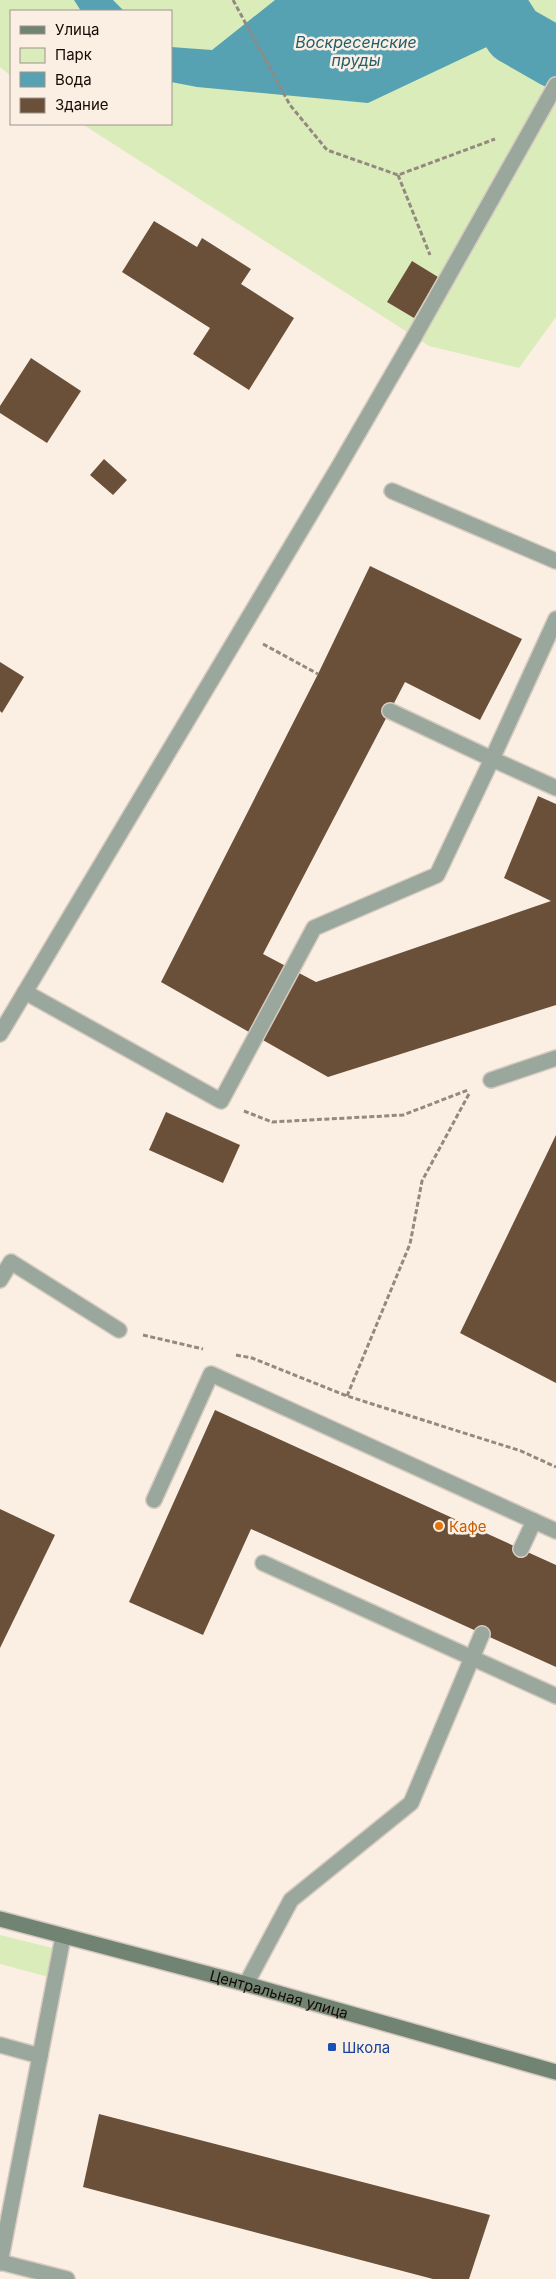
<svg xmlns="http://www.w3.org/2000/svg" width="556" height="2279" font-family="Inter,sans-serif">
<rect width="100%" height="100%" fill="#fbefe4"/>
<!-- green -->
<g fill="#dbecbb">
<polygon points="0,0 556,0 556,317 519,368 429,346 82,124 171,124 171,11 11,11 11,76 0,67"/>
<polygon points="0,1935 61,1950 56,1979 0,1964"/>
</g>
<!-- water -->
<g fill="#56a2b3">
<polygon points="74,0 113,0 124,11 81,11"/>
<polygon points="275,0 519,0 514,34 368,103 197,87 171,82 171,47 212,50"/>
</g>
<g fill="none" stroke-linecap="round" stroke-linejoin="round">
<!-- river -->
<polyline stroke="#56a2b3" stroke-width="61" points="492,0 514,34 556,58"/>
</g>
<!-- building -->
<g fill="#6a5039">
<polygon points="154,221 197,247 202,238 251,269 241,284 294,318 249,390 193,354 210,328 122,272"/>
<polygon points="412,261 438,277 414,318 387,302"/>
<polygon points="31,358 81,391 47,443 0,413 0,406"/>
<polygon points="104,459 127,480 113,495 90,475"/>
<polygon points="370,566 522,639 480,720 405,682 263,954 316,982 551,901 504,878 538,796 556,804 556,1005 328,1077 161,982 318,674"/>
<polygon points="0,662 24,677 2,713 0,711"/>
<polygon points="166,1112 240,1145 223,1183 149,1150"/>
<polygon points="556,1135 556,1383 460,1333"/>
<polygon points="215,1410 556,1565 556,1667 251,1529 203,1635 129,1602"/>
<polygon points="0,1509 55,1535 0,1648"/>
<polygon points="99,2114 490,2215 469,2279 433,2279 83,2187"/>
</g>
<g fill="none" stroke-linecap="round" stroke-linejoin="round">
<!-- service casing -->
<g stroke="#d6cac0" stroke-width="18">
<g id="service">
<polyline points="414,337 556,85"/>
<polyline points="392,491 556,561"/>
<polyline points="556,619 492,759 556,788"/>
<polyline points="25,992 221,1101 314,928 437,875 492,759 390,711"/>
<polyline points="491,1080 556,1058"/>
<polyline points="0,1280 11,1262 119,1330"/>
<polyline points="154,1500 211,1374 534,1521"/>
<polyline points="521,1549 534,1521 556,1531"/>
<polyline points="263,1563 556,1696"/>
<polyline points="246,1984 291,1900 411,1803 482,1634"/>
<polyline points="0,2045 40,2056"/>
<polyline points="0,2262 67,2279"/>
<polyline points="0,2263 63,1937"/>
</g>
</g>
<!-- minor casing -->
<g stroke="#d6cac0" stroke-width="18">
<polyline id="minor" points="0,1034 338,468 414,337"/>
</g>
<!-- secondary casing -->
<g stroke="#d6cac0" stroke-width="18">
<g id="secondary">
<path id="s1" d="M0,1919l246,65 310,88"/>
</g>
</g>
<!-- path -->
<g stroke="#94897f" stroke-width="3" stroke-dasharray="5 2.5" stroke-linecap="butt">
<polyline points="233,0 290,105 327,150 398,175 495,139"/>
<polyline points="398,175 430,255"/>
<polyline points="263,644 318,674"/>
<polyline points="244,1111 272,1122 403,1115 468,1090"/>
<polyline points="143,1335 203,1349"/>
<polyline points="236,1355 252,1358 347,1396 521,1451 556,1467"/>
<polyline points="347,1396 410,1244 422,1181 470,1092"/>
</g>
<!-- service -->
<use href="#service" stroke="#9aa79c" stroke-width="15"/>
<!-- minor -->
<use href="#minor" stroke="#9aa79c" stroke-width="15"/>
<!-- secondary -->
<use href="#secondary" stroke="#718473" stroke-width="15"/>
</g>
<!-- markers -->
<circle fill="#e8710a" stroke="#fbefe4" stroke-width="2" cx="439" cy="1526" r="5"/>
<rect fill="#1a4fb4" stroke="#fbefe4" stroke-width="2" x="327" y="2042" width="10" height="10" rx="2.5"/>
<g text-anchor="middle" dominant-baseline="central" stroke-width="5" stroke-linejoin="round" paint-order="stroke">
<!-- food labels -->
<g font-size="15" fill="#c56008" stroke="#fbefe4" text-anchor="start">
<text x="449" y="1526">Кафе</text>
</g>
<!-- street labels -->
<g font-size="15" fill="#140a03" stroke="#fbefe4">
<text stroke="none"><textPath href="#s1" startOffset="289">Центральная улица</textPath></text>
</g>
<!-- transit labels -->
<g font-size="15" fill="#164399" stroke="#fbefe4" text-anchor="start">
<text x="342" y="2047">Школа</text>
</g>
<!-- water labels -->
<g font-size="16" font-style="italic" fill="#215f6c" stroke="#fbefe4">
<text x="356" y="42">Воскресенские<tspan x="356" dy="18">пруды</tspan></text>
</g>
</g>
<!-- legend -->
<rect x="10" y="10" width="162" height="115" fill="#fbefe4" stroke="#9f938a"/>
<rect x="20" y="26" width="25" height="8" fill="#718473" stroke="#9f938a"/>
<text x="55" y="35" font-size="15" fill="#140a03">Улица</text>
<rect x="20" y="48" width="25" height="15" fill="#dbecbb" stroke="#9f938a"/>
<text x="55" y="60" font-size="15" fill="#140a03">Парк</text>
<rect x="20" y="72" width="25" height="15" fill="#56a2b3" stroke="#9f938a"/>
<text x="55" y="85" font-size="15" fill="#140a03">Вода</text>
<rect x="20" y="98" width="25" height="15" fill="#6a5039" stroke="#9f938a"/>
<text x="55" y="110" font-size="15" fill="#140a03">Здание</text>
</svg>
